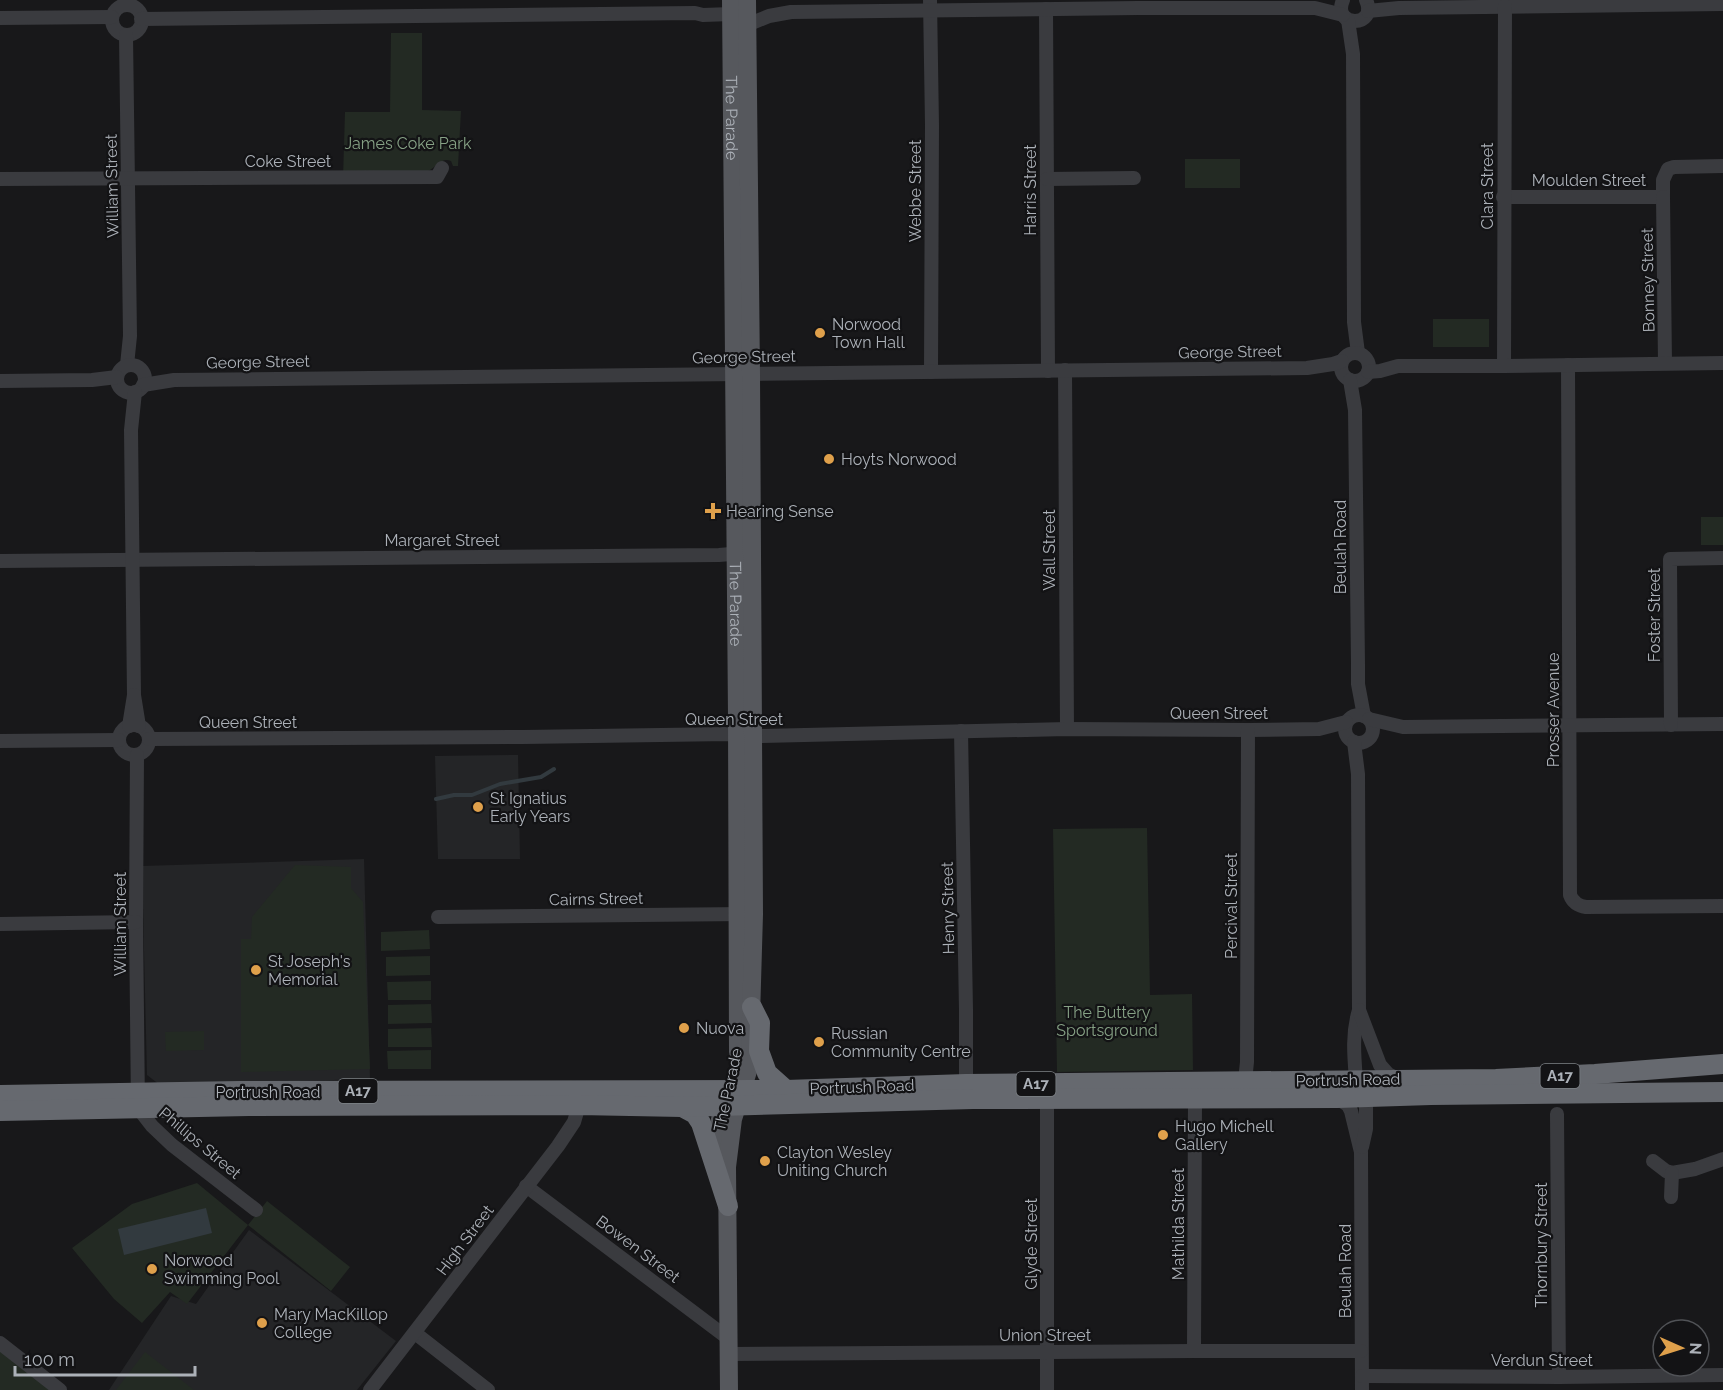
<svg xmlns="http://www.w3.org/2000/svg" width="1723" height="1390" font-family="Raleway,sans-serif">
<rect width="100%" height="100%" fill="#18181a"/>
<!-- built -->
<g fill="#242527">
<polygon points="518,755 520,859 438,859 435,756"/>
<polygon points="364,859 370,1079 160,1085 147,1075 142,866"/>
<polygon points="249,1230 396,1341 357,1390 109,1390 171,1296 196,1304"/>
</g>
<!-- green -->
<g fill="#232a23">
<path d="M391,33h31v77l39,1 -3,55h-5l-2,-5c-10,-4 -14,6 -23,10l-85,7 2,-66h45z"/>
<rect x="1185" y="159" width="55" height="29"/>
<rect x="1433" y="319" width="56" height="28"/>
<rect x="1701" y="517" width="22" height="28"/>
<polygon points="1147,828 1150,995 1192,994 1193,1070 1057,1072 1053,829"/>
<polygon points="295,865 351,867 351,888 363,902 370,1069 241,1072 241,939 251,939 252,917"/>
<polygon points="429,930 430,949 381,951 381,932"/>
<polygon points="430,956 430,975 386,976 386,957"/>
<polygon points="431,981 431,1000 388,1000 387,982"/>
<polygon points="431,1004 432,1023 388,1024 388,1005"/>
<polygon points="431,1028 432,1047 388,1047 388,1029"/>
<polygon points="204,1031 204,1050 166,1051 165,1032"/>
<polygon points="431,1050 431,1069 388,1069 387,1051"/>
<polygon points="197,1183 248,1225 267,1201 350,1267 331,1291 248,1225 187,1304 170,1292 142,1323 114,1299 72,1248 132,1204"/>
<polygon points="0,1350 54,1390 0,1390"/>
<polygon points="145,1352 194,1390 116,1390"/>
</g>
<!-- water -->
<polygon fill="#323a3f" points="206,1208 212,1233 124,1255 118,1229"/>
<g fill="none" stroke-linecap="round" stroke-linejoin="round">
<!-- stream -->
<polyline stroke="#323a3f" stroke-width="4" points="436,799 454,795 472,795 500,784 541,777 554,769"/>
<!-- minor -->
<g stroke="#3a3b3f" stroke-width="14">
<polyline points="930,0 932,125 931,372"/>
<path d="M1343,0c-12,28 36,28 23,0"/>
<circle cx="127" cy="20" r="15"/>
<polyline points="1046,9 1048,371"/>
<polyline points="1368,11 1399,8 1723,4"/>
<polyline points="0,18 112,17"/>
<polyline points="141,19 695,13 703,15 731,14"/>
<polyline points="1348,20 1353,54 1354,322 1358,353"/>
<polyline points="747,25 769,16 791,12 1138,8 1315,8 1343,15"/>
<polyline points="126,35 130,336 127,365"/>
<polyline points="0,179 437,177 442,168"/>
<polyline points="1047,179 1134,178"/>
<polyline points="1503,197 1663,197 1663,180 1668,169 1674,167 1723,166"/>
<polyline points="1663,197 1665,363"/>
<circle cx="1355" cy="367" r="14"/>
<path d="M1568,365l2,530c3,8 9,11 16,12l137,-1"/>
<circle cx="131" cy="379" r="14"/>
<polyline points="1504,366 1505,6"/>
<polyline points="1065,370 1067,729"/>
<polyline points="1368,372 1380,371 1398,366 1504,366 1723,363"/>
<polyline points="1350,380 1355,410 1358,664 1358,684 1364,716"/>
<polyline points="0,381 92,380 117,377"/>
<polyline points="143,385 174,380 1307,368 1333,364 1342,361"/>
<polyline points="0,561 719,555 743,553"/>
<polyline points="134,695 131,430 135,392"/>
<circle cx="1359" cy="729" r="14"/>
<polyline points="1369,719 1403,727 1723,724"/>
<polyline points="1671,725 1670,559 1723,558"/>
<circle cx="134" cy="740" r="15"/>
<polyline points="129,726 134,695 139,726"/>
<polyline points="961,731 966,1010 966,1084"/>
<polyline points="149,739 523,737 729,734 761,736 1067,729 1248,730 1319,729 1346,722"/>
<polyline points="0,741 119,740"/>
<path d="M1354,742l4,32 1,236c-7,23 -5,45 -3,70"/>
<polyline points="137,755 136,922 138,1108 152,1126 172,1145 256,1210"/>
<polyline points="438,917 746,914"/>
<polyline points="0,924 136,922"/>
<polyline points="1359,1010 1380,1065 1388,1074 1398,1079"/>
<polyline points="1245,1081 1247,1062 1248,730"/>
<polyline points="1047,1098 1047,1390"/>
<polyline points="1337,1098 1348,1105 1351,1111 1361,1152 1362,1390"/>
<polyline points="1557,1114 1559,1377"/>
<polyline points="1362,1147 1366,1129 1366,1097"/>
<polyline points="1653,1161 1666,1171 1672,1173"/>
<polyline points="1672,1173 1695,1169 1723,1159"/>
<polyline points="526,1186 729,1339"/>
<polyline points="1671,1197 1672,1173"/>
<polyline points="415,1333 488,1390"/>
<polyline points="0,1343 60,1390"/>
<polyline points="1194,1351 1195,1097"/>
<polyline points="729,1354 1194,1351 1361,1351"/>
<polyline points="1362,1376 1559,1377 1723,1375"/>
<polyline points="370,1390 558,1146 574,1122 579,1105"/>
</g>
<!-- major -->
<g stroke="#56585d" stroke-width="18">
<path id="s1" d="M731,0l6,717 1,335"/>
<path d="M718,1163c-2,-24 1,-47 8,-70"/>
<polyline points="729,1390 727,1167 733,1119 748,1071 750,1051 754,914 751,374 747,0"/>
</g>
<!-- highway -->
<g stroke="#66696f" stroke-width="20">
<polyline points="752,1007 760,1023 759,1051 767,1073 786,1090"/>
<polyline points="0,1095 240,1091 786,1090 966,1084 1496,1079 1595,1074 1723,1064"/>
<polyline points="682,1107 695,1114 701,1123 728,1206"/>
<polyline points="0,1111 249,1106 579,1105 682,1107 973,1099 1337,1098 1431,1095 1723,1092"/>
</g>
</g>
<!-- markers -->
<g fill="#dfa04b" stroke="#131315" stroke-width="2">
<circle cx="820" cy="333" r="6"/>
<circle cx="829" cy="459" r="6"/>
<path d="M710 502h6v6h6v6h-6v6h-6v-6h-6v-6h6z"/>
<circle cx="478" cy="807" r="6"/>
<circle cx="256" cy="970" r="6"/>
<circle cx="684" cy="1028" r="6"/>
<circle cx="819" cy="1042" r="6"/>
<circle cx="1163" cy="1135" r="6"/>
<circle cx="765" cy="1161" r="6"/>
<circle cx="152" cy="1269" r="6"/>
<circle cx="262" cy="1323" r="6"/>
</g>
<g text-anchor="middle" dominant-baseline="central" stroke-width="4.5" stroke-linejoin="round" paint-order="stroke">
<!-- shield labels -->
<g fill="#131315" stroke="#7e8287" stroke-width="1.5">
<rect x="1540.5" y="1064" width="39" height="24" rx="4.5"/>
<rect x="1016.5" y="1072" width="39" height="24" rx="4.5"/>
<rect x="338.5" y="1079" width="39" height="24" rx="4.5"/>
</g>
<g font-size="15" font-weight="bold" fill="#acb1b8">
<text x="1560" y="1076">A17</text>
<text x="1036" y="1084">A17</text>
<text x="358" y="1091">A17</text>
</g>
<!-- street labels -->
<g font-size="16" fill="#acb1b8" stroke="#131315">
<text stroke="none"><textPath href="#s1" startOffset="118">The Parade</textPath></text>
<text x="288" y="161">Coke Street</text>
<text x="1589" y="180">Moulden Street</text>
<text transform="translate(112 186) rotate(-91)">William Street</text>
<text transform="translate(1487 186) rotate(-90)">Clara Street</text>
<text transform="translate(1030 190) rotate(-90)">Harris Street</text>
<text transform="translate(915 191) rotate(-90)">Webbe Street</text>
<text transform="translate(1648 280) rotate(-91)">Bonney Street</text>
<text transform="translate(1230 352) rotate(-1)">George Street</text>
<text transform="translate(744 357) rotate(-1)">George Street</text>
<text transform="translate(258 362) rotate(-1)">George Street</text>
<text x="442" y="540">Margaret Street</text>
<text transform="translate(1340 547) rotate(-90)">Beulah Road</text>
<text transform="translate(1049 550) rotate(-90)">Wall Street</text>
<text stroke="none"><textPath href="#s1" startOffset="604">The Parade</textPath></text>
<text transform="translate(1654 615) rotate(-90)">Foster Street</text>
<text transform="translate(1553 710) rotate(-90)">Prosser Avenue</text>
<text x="1219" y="713">Queen Street</text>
<text x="734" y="719">Queen Street</text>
<text x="248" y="722">Queen Street</text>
<text transform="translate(596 899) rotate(-1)">Cairns Street</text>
<text transform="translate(1231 906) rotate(-90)">Percival Street</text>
<text transform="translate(948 908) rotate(-91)">Henry Street</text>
<text transform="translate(120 924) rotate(-90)">William Street</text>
<text transform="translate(1348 1080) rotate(-1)">Portrush Road</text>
<text transform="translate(862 1087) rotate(-2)">Portrush Road</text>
<text transform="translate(728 1090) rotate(-78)">The Parade</text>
<text x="268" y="1092">Portrush Road</text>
<text transform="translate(200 1143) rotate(40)">Phillips Street</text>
<text transform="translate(1178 1224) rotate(-90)">Mathilda Street</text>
<text transform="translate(465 1240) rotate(-53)">High Street</text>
<text transform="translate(1031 1244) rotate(-90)">Glyde Street</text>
<text transform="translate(1541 1245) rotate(-90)">Thornbury Street</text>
<text transform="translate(638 1249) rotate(37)">Bowen Street</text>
<text transform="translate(1345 1271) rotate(-90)">Beulah Road</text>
<text x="1045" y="1335">Union Street</text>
<text x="1542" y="1360">Verdun Street</text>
</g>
<!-- park labels -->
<g font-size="16" fill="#86a185" stroke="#131315">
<text x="408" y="143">James Coke Park</text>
<text x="1107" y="1012">The Buttery<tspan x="1107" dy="18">Sportsground</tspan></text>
</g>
<!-- poi labels -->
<g font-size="16" fill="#acb1b8" stroke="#131315" text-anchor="start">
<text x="832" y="324">Norwood<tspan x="832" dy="18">Town Hall</tspan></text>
<text x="841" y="459">Hoyts Norwood</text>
<text x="726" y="511">Hearing Sense</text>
<text x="490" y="798">St Ignatius<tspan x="490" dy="18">Early Years</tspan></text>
<text x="268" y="961">St Joseph's<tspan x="268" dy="18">Memorial</tspan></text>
<text x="696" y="1028">Nuova</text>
<text x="831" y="1033">Russian<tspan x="831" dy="18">Community Centre</tspan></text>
<text x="1175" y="1126">Hugo Michell<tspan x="1175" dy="18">Gallery</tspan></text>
<text x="777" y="1152">Clayton Wesley<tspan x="777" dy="18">Uniting Church</tspan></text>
<text x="164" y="1260">Norwood<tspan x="164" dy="18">Swimming Pool</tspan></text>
<text x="274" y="1314">Mary MacKillop<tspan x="274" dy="18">College</tspan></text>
</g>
</g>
<!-- north arrow -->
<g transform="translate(1681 1348) rotate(93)"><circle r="28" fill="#131315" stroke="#505256" stroke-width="1.5"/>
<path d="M0-4.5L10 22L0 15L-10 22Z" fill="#dfa04b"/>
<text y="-9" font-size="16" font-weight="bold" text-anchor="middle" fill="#acb1b8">N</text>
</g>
<!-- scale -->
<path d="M15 1366v9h180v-9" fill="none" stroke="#acb1b8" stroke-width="3"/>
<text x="24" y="1366" font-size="18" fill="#acb1b8" stroke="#131315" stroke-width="4.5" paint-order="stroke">100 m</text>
</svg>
